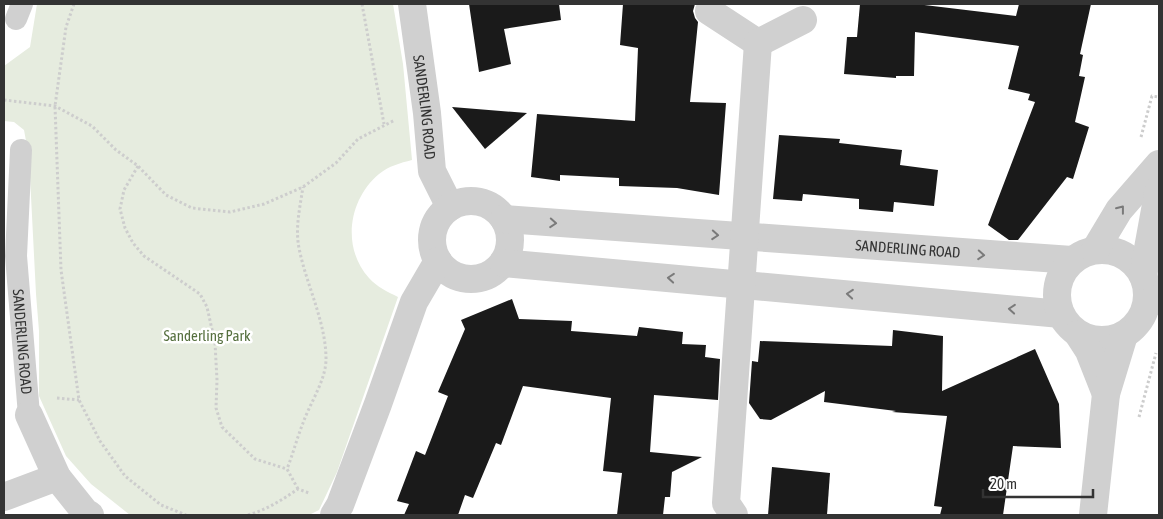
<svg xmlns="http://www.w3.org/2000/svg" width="1163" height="519" font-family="'Asap Condensed',sans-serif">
<rect width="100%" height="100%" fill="#fff"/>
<!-- green -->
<path fill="#e6ecdf" d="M37,4h356l10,60 9,96c-12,3 -23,6 -33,14 -30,25 -38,73 -10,104 8,9 19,14 29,19l-61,175 -18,38 -10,5h-179l-39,-31 -25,-28 -27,-60v-65l-3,-37 -7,-137 -5,-27 -10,-8 -10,-1v-55l26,-19z"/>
<!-- building -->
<g fill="#1a1a1a">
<polygon points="469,4 559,4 561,20 504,29 511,64 479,72"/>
<polygon points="623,4 695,4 693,11 695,18 698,22 690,102 726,103 719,195 677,188 619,186 619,178 560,175 560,181 531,177 537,114 635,121 638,48 620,45"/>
<polygon points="860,4 916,4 1016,16 1019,4 1091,4 1080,54 1083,55 1079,76 1085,77 1075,122 1089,127 1073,179 1067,177 1018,240 1009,240 988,225 1035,102 1028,100 1030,94 1008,89 1019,46 915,32 914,76 896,76 896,78 844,74 847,37 857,37"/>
<polygon points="452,107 527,113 485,149"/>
<polygon points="779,135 840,139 839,143 902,150 900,165 938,170 934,206 894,202 893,212 859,209 859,199 803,194 802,201 773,199"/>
<polygon points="512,299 519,319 572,321 571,331 637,336 639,327 683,332 682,344 706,345 705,357 720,359 718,400 654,395 650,452 702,457 672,472 670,497 665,497 663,515 617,515 622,473 603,471 611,398 523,386 501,445 496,443 473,498 465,495 458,515 404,515 409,504 397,501 416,451 425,455 448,396 438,392 465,329 461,320"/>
<polygon points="893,330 943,336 942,391 1035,349 1059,404 1061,448 1013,446 1003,515 940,515 942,507 934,506 947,416 892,412 896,411 824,402 825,391 771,420 760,419 749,403 752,361 758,362 760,341 892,346"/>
<polygon points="772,467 830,473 827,515 768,515"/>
</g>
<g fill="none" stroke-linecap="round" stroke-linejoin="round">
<!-- path -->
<g stroke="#cdcdcd" stroke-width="3" stroke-dasharray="2.5 2.5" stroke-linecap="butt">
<polyline points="74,4 66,27 55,106 61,270 79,400 100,441 125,476 161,505 186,515"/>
<polyline points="362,4 384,124"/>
<polyline points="4,100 55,106 92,126 116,150 138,166 166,195 192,208 230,212 264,204 303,187 336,163 358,139 395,120"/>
<polyline points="1141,137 1152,96 1159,97"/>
<polyline points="138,166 124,190 120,209 125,228 133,243 144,256 200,294 207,307 215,343 217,380 216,408 222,427 255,459 287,469"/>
<polyline points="57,398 79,400"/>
<polyline points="1139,417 1156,353"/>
<path d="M298,489l-11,-20c6,-15 10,-31 16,-46 7,-20 23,-43 23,-64 0,-37 -20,-75 -27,-111 -4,-20 1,-41 4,-61"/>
<path d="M248,515c18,-5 34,-15 50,-26l11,4"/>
</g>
<!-- service -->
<g stroke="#d0d0d0" stroke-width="22">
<polyline points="16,19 22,4"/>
<path id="s1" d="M21,150l-5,106 13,159"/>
<polyline points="1147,302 1159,304"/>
</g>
<!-- minor -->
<g stroke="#d0d0d0" stroke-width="28">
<path id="s2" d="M412,4l15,109 5,58 18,36"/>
<polyline points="709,11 758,43"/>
<polyline points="758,43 803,20"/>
<circle cx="471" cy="240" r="39"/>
<path id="s3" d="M504,219l568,41"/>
<polyline points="503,263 1061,314"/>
<polyline points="29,415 57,477 85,512 90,515"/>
<polyline points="4,497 57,477"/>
<polyline points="334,515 340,505 378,404 414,302 438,261"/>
<polyline points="734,515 726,503 758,43"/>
</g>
<!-- tertiary -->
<g stroke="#d0d0d0" stroke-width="28">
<circle cx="1102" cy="295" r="45"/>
<polyline points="1095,250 1119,210 1159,164"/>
<polyline points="1143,276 1159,188"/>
<polyline points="1078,334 1089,351 1106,394"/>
<polyline points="1093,515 1106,394 1124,335"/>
</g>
</g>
<!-- one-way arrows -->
<defs><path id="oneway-chevron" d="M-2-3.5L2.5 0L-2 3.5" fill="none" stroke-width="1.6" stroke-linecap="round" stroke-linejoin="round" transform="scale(1.25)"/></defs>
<g stroke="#7a7a7a">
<use href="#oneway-chevron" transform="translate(1121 209) rotate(-52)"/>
<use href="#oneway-chevron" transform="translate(553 223) rotate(4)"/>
<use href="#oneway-chevron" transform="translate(715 235) rotate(4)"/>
<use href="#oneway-chevron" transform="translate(981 255) rotate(4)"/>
<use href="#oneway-chevron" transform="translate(671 278) rotate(-175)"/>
<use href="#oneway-chevron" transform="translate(850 294) rotate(-175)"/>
<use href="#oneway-chevron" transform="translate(1012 309) rotate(-175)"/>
</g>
<g text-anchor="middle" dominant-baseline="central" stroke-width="5" stroke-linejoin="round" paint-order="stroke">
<!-- street labels -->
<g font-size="15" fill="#333" stroke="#fff">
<text stroke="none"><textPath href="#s2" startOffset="104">SANDERLING ROAD</textPath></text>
<text stroke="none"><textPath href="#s3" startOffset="405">SANDERLING ROAD</textPath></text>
<text stroke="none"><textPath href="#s1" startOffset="192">SANDERLING ROAD</textPath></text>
</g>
<!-- park labels -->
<g font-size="15" fill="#56703f" stroke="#fff">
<text x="207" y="335">Sanderling Park</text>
</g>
</g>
<!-- border -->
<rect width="1163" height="519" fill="none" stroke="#333333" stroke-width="10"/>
<!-- scale -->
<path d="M983 489v8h110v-8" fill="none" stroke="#333333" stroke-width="2.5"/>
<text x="990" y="489" font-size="15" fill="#333333" stroke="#ffffff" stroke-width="4" paint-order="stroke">20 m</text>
</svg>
